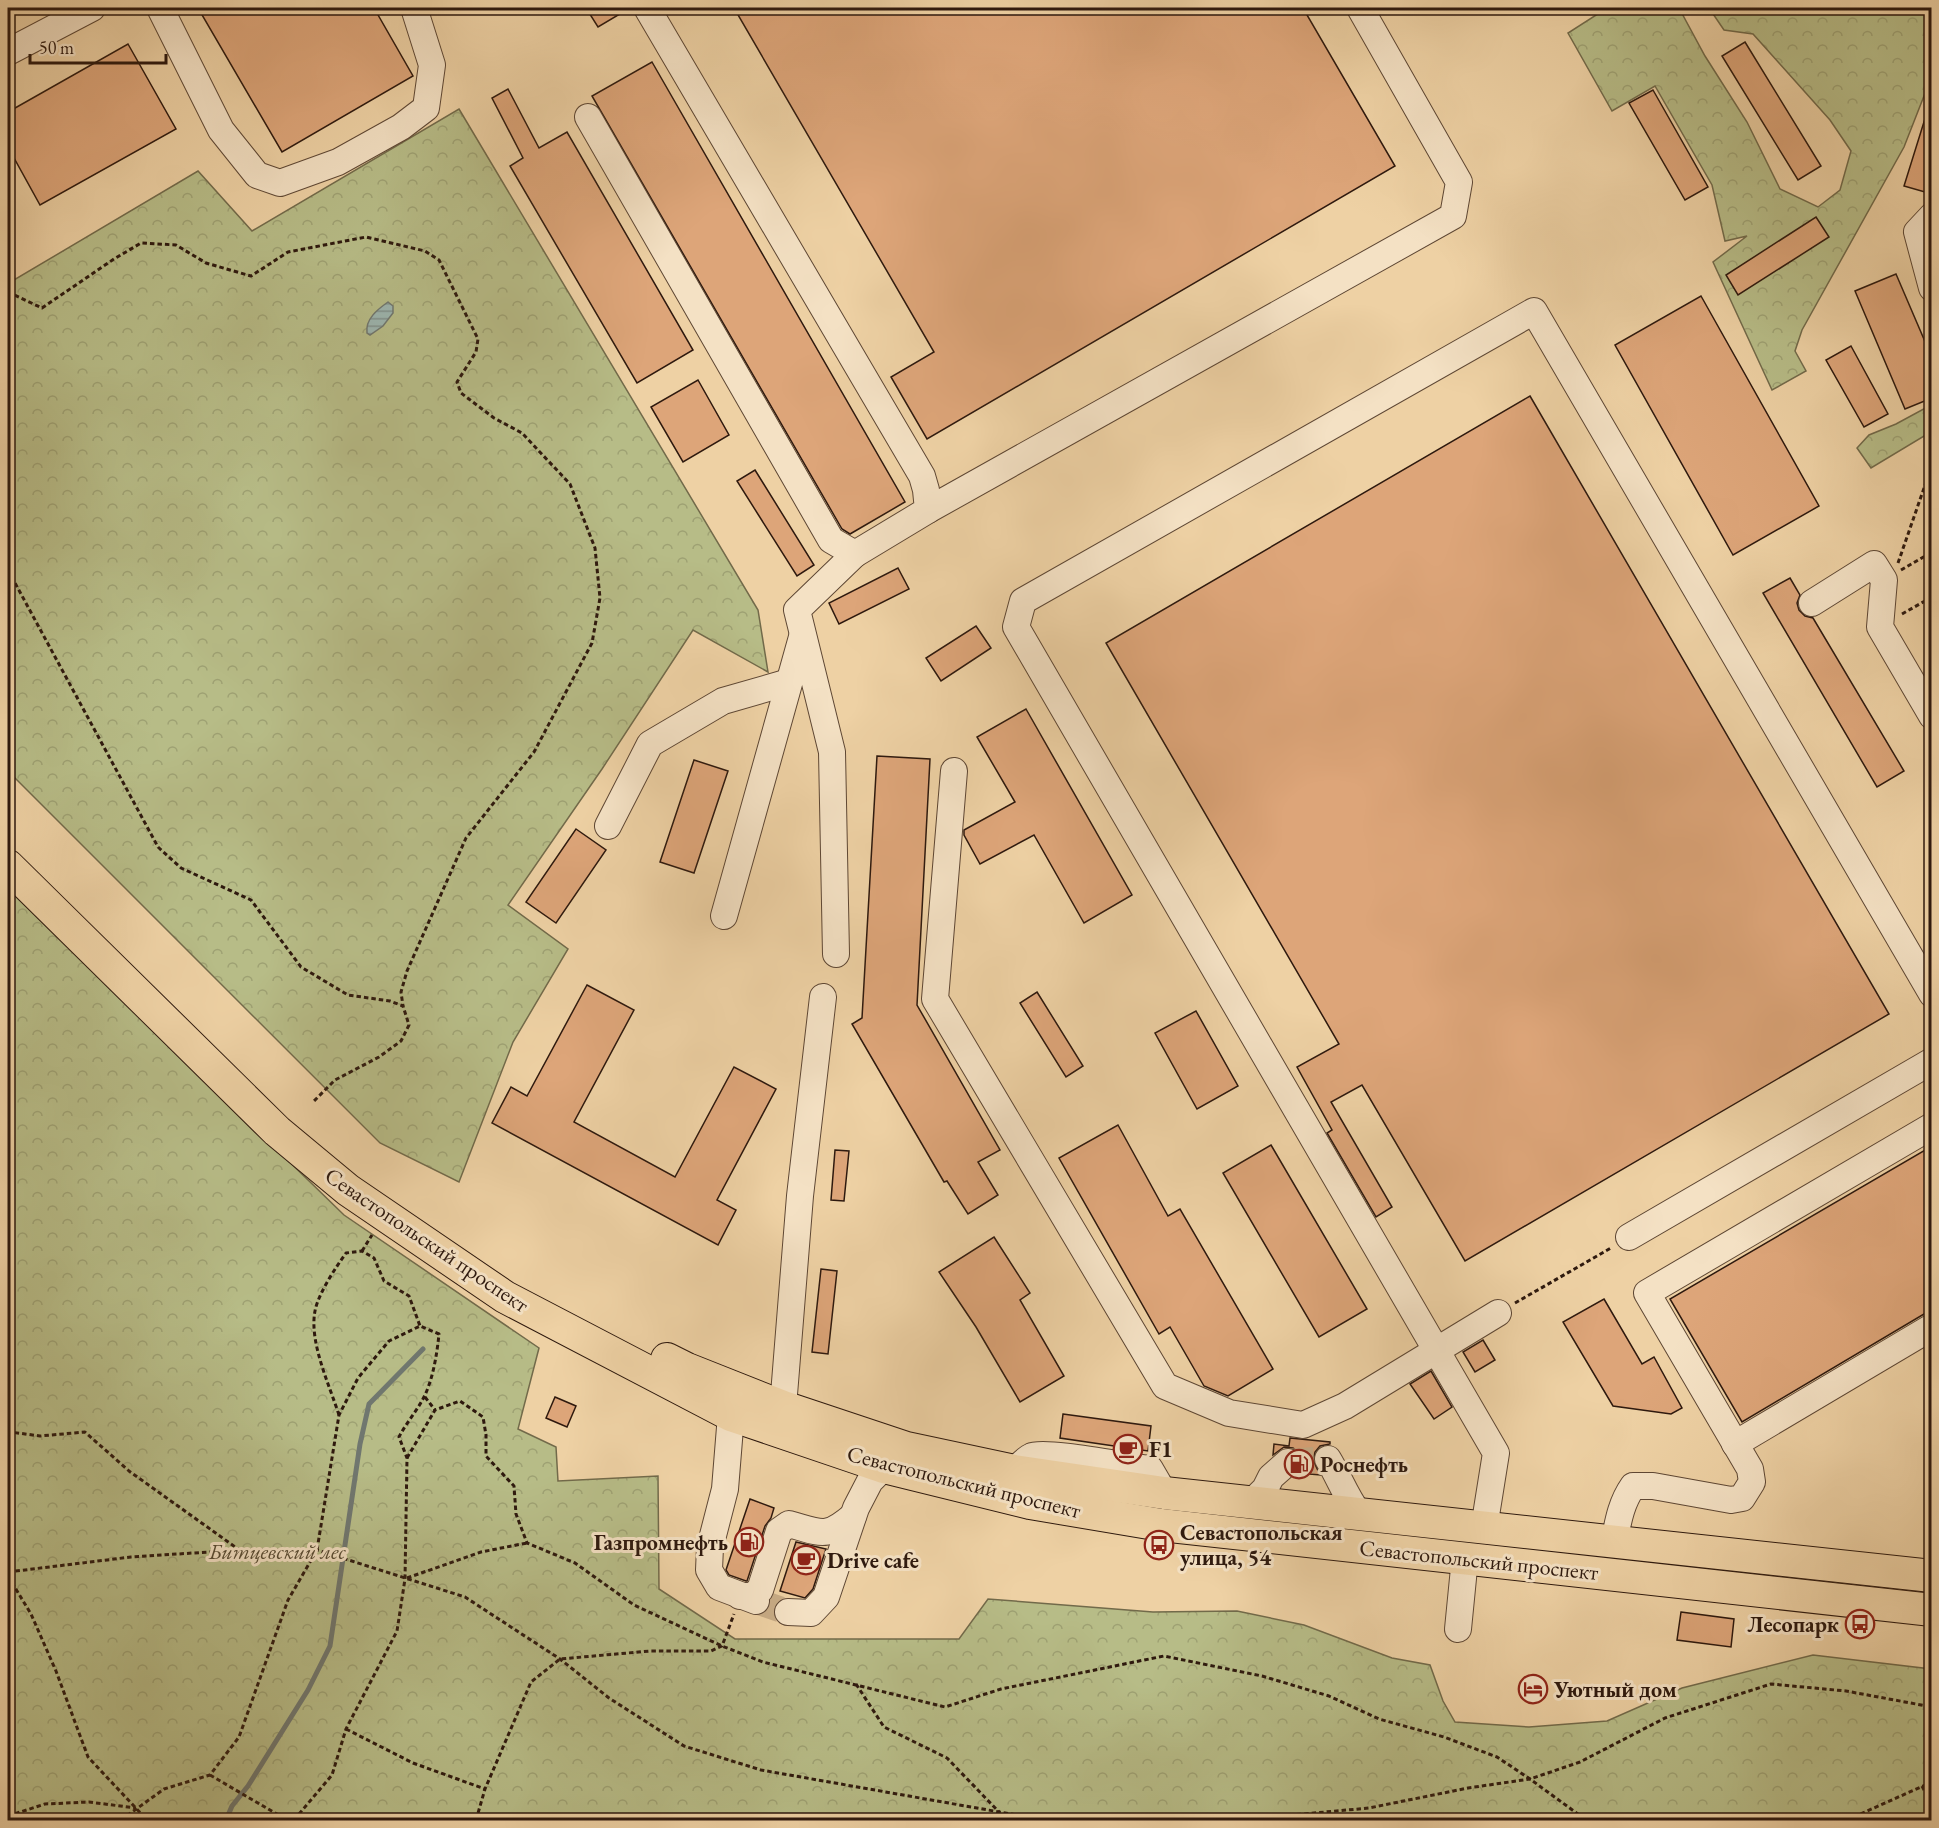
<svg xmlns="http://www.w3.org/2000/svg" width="1939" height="1828" font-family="'EB Garamond',serif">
<defs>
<pattern id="forest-crowns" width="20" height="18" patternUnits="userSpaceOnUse" patternTransform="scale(1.5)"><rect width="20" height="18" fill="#b7bc87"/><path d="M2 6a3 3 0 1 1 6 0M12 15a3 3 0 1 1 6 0" fill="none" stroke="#9ea173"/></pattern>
<pattern id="water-rules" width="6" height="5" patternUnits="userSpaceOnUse" patternTransform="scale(1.5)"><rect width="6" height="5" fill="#9cb5af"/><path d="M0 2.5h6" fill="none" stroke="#80928d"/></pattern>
</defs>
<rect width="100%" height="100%" fill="#eed1a4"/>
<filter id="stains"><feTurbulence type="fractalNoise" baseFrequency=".00333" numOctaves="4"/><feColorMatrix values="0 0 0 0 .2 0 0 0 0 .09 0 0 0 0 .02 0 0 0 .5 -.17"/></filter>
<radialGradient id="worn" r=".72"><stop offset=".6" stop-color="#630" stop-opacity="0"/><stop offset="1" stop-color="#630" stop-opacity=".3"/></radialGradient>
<!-- forest -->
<g fill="url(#forest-crowns)" stroke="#726a4a" stroke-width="1.5">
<polygon points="1607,8 1679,8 1705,56 1747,122 1780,189 1818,207 1840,190 1851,151 1830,120 1753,34 1724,30 1709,8 1931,8 1931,78 1904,147 1802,330 1795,351 1806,371 1772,390 1713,262 1747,236 1725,241 1712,185 1655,86 1612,111 1568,33"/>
<polygon points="459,109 758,610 768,672 693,630 602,769 508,905 568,949 513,1042 459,1182 380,1143 8,771 8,270 14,280 198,171 252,231"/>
<polygon points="1931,405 1931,436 1929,433 1871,468 1857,448 1869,435 1896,424"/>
<polygon points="8,888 344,1215 539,1348 518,1429 556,1447 558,1481 658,1476 659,1589 735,1639 959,1639 988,1599 1153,1612 1237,1611 1304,1625 1392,1658 1430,1665 1443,1701 1455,1722 1529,1727 1607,1721 1682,1688 1813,1655 1931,1669 1931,1820 8,1820"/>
</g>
<!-- water -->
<path fill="url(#water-rules)" stroke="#70776f" stroke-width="1.5" d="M388,302l5,4v7l-10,13 -13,9 -3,-2c-2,-14 11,-24 21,-31z"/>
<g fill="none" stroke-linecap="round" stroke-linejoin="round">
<!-- stream -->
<polyline stroke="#70776f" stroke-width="5" points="226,1820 232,1806 248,1786 308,1690 330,1646 360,1444 369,1404 423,1349"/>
</g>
<!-- building -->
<g fill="#dda579" stroke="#2e190e" stroke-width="1.5">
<polygon points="198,8 374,8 413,76 282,152"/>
<polygon points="586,8 630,8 598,27"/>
<polygon points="734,8 1303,8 1395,166 927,439 891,377 934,352"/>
<polygon points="1745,42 1821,166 1798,180 1722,56"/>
<polygon points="128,44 176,129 40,205 8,147 8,112"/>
<polygon points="652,62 905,502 850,534 842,529 592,96"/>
<polygon points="508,89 539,148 567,132 693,350 637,383 510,166 523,158 492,98"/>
<polygon points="1653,90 1708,187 1685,200 1629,103"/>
<polygon points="1928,109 1932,109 1932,194 1904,186"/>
<polygon points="1816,217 1829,237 1738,295 1726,275"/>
<polygon points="1896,274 1932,358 1932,398 1905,409 1855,291"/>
<polygon points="1701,296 1819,506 1733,555 1615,345"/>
<polygon points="1851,346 1888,414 1864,427 1826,360"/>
<polygon points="698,380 729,435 683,462 651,407"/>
<polygon points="1530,396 1889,1014 1465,1261 1362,1085 1331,1102 1392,1207 1376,1217 1327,1133 1332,1130 1297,1067 1339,1044 1106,643"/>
<polygon points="755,470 814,565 797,576 737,481"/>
<polygon points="898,568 909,589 839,624 829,603"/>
<polygon points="1790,578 1800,595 1797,603 1799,610 1805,616 1813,618 1904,771 1877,787 1763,593"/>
<polygon points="976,626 991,648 941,681 926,658"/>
<polygon points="1026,709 1132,895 1084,923 1034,835 980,864 964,835 964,830 1015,802 977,737"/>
<polygon points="877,756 930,759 917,1005 1000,1150 978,1162 998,1195 968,1214 947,1181 944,1182 852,1024 862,1018"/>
<polygon points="694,760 728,771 694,873 660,862"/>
<polygon points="576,829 606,850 556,923 526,902"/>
<polygon points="587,985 634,1010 574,1122 675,1177 734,1067 776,1089 717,1200 736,1210 718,1245 492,1123 511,1087 527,1096"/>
<polygon points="1037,992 1083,1066 1066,1077 1020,1003"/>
<polygon points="1196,1011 1238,1086 1197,1109 1155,1033"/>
<polygon points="1118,1125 1168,1216 1180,1209 1273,1369 1228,1396 1204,1386 1170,1327 1159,1334 1059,1158"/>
<polygon points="1271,1145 1367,1309 1319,1337 1223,1173"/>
<polygon points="1932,1146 1932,1312 1924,1314 1742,1422 1670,1299"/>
<polygon points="835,1150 849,1151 844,1201 831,1200"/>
<polygon points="994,1237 1030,1293 1020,1300 1064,1376 1020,1402 976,1327 939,1272"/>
<polygon points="821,1269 837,1271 828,1354 812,1352"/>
<polygon points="1604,1299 1642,1364 1654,1357 1682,1408 1671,1414 1613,1406 1563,1322"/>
<polygon points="1483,1340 1495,1360 1475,1372 1463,1352"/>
<polygon points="1431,1371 1452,1407 1434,1419 1410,1384"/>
<polygon points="555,1397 576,1406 567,1427 546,1418"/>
<polygon points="1063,1414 1151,1426 1148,1451 1060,1438"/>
<polygon points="1290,1438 1330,1442 1330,1444 1320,1446 1315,1452 1313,1460 1320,1475 1298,1473 1302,1466 1303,1460 1300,1453 1293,1448 1284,1447 1273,1455 1274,1444 1289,1446"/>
<polygon points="750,1499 774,1508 771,1518 765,1526 747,1581 746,1581 729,1575 726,1570"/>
<polygon points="796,1542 826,1549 813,1589 805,1598 780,1591"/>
<polygon points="1681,1612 1734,1619 1731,1647 1677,1640"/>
</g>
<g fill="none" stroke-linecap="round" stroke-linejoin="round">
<!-- minor-tunnel -->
<g stroke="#c8ac86" stroke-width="26" stroke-dasharray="26 13" stroke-linecap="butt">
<polyline points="1288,1462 1328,1459"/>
<polyline points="756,1601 788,1612"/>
</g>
<!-- minor casing -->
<g stroke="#5e4734" stroke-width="28">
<g id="minor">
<polyline points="160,8 221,130 257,175 280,183 338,162 401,127 426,108 432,65 414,8"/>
<polyline points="8,52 92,8"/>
<polyline points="588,117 831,540 855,554 928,510 926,490 922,476 647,8"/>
<polyline points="1932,216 1917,232 1932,288"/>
<polyline points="928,510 1453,216 1459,182 1360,8"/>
<polyline points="1812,603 1874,564 1884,580 1880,627 1932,716"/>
<polyline points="954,771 935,999 1165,1386 1229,1413 1303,1425 1345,1406 1498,1313"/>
<polyline points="608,826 650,744 723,701 789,682"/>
<polyline points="724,916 802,637"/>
<polyline points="836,954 832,752 797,610 855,554"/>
<polyline points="1629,1237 1932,1061"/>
<polyline points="783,1407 800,1196 823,997"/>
<polyline points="731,1415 725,1489 710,1547 709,1570 719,1587 756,1601"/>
<polyline points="1735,1444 1932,1327"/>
<path d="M1328,1459c11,18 18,38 31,55"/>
<path d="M1014,1471c5,-4 11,-12 18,-15 11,-6 98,11 118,13l14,24"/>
<polyline points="1251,1503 1265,1489 1271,1477 1288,1462"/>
<polyline points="1484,1528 1496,1453 1016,627 1023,601 1534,311 1932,994"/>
<path d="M1614,1542c4,-20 7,-39 19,-56h20l78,14 11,-2 10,-16 -2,-13 -103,-176 285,-167"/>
<path d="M740,1596h12l8,-6 19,-59 10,-7c33,9 37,15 64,-8"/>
<polyline points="788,1612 811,1613 826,1597 856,1508 870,1481 884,1467"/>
<polyline points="1458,1629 1465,1558"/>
</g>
</g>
<!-- major casing -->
<g stroke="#2e190e" stroke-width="34">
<g id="major">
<polyline points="8,866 277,1131 348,1190 505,1297 731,1415 884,1467 1030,1503 1161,1525 1932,1610"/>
<polyline points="667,1359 687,1369 783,1407 906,1448 1014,1471 1164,1493 1932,1576"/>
</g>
</g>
<!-- path -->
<g stroke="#2e190e" stroke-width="3" stroke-dasharray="4.5 3" stroke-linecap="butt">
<polyline points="8,292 42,308 114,259 141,243 176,245 206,263 251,276 288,252 366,237 425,251 439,260 478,339 476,352 457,382 461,393 494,418 522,433 570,484 595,548 600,598 592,643 534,752 466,838 407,971 401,992 403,1006"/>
<polyline points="1898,563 1932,465"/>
<polyline points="8,570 158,847 181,868 251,900 301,967 348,995 390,1001 403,1006 409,1025 401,1041 379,1057 335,1080 312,1103"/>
<polyline points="1901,570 1932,552"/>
<polyline points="1902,614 1932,597"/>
<polyline points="362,1251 372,1235"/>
<polyline points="1515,1303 1611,1248"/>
<polyline points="425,1397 435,1410"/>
<path d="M339,1415c-10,-31 -30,-73 -24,-104 3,-17 21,-44 31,-58l16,-2 12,7 10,23 25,15 11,30"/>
<polyline points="8,1430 10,1432 40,1436 85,1432 129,1471 238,1549"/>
<polyline points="407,1458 435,1410 460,1401 483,1417 486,1435 486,1456 514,1486 516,1514 527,1543 575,1563 634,1605 722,1646 763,1662 945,1707 1001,1689 1164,1656 1262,1676 1329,1696 1379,1719 1444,1737 1497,1757 1530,1779 1580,1762 1665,1718 1771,1684 1846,1691 1932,1707"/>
<polyline points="8,1572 131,1557 240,1550 317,1550 465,1597 560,1659 609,1698 684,1746 761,1770 1045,1820"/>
<polyline points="8,1576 31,1614 56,1671 88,1757 147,1820"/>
<polyline points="407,1578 481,1552 527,1543"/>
<polyline points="856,1684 884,1727 947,1758 1000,1813"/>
<polyline points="346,1729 413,1763 485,1789"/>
<polyline points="210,1775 287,1820"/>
<polyline points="1922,1786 1929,1799 1932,1811"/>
<polyline points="8,1816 45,1804 89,1802 136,1808"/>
<path d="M121,1820l43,-31 46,-14 29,-38 49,-137 29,-50 22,-135 19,-37 31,-37 31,-15 19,8c-2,20 -6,45 -15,63 -7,14 -18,26 -25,40l8,21 -2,121 -8,52 -51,98 -14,46 -33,39 -2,6"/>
<polyline points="476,1820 485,1789 531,1682 560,1659 650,1651 711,1651 722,1646 734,1614"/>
<polyline points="1237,1820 1369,1808 1468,1788 1530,1779 1586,1820"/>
<polyline points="1847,1820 1932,1782"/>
</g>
<!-- minor -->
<use href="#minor" stroke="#f4e1c4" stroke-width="26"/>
<!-- major -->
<use href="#major" stroke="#eed1a4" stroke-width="32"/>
</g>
<!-- icons -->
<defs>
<g id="cafe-ring" transform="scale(1.5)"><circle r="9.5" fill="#f4e1c4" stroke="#8f2418" stroke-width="1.5"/><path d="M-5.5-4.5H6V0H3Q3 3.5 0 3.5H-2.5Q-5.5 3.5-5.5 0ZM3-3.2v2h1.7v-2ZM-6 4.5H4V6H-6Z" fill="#8f2418"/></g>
<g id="fuel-ring" transform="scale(1.5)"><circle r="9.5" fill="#f4e1c4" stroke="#8f2418" stroke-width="1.5"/><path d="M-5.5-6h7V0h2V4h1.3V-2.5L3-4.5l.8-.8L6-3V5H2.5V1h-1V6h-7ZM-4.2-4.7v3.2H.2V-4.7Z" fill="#8f2418"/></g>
<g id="bus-ring" transform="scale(1.5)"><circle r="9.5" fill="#f4e1c4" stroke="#8f2418" stroke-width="1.5"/><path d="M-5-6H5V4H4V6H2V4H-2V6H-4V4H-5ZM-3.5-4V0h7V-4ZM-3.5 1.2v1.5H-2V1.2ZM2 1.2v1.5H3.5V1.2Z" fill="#8f2418"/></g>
<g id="hotel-ring" transform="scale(1.5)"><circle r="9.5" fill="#f4e1c4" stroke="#8f2418" stroke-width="1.5"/><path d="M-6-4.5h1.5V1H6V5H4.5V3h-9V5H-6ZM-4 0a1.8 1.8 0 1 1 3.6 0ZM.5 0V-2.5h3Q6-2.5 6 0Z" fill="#8f2418"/></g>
</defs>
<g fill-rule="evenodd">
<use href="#cafe-ring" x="1128" y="1449"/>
<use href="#fuel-ring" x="1299" y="1464"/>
<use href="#fuel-ring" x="749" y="1542"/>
<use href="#bus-ring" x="1159" y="1545"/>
<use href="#cafe-ring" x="806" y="1560"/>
<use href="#bus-ring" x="1860" y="1624"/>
<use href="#hotel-ring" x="1533" y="1689"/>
</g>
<g text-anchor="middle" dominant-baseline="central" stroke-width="6" stroke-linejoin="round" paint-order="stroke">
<!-- street labels -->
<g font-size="22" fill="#2e190e" stroke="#f4e1c4">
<text transform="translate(427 1240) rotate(34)">Севастопольский проспект</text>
<text transform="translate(964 1482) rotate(14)">Севастопольский проспект</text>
<text transform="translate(1479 1560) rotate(6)">Севастопольский проспект</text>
</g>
<!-- poi labels -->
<g font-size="22" font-weight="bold" fill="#2e190e" stroke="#f4e1c4" text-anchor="start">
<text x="1149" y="1449">F1</text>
<text x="1320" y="1464">Роснефть</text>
<text x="1180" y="1532">Севастопольская<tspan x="1180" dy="25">улица, 54</tspan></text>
<text x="728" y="1542" text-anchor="end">Газпромнефть</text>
<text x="827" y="1560">Drive cafe</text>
<text x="1839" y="1624" text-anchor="end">Лесопарк</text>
<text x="1554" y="1689">Уютный дом</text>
</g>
<!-- park labels -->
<g font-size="22" font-style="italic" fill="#574a32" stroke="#f4e1c4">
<text x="277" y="1551">Битцевский лес</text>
</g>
</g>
<!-- margin -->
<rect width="1939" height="1828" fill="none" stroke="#eed1a4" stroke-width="30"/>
<rect x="9" y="9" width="1921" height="1810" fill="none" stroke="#2e190e" stroke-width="3"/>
<rect x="15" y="15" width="1909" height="1798" fill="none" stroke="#2e190e" stroke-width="1.5"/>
<!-- scale -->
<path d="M30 54v9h136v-9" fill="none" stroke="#2e190e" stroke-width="3"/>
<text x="39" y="54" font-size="18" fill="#2e190e" stroke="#f4e1c4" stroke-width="4.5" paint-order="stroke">50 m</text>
<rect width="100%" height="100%" filter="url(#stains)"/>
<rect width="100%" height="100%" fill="url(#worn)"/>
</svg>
